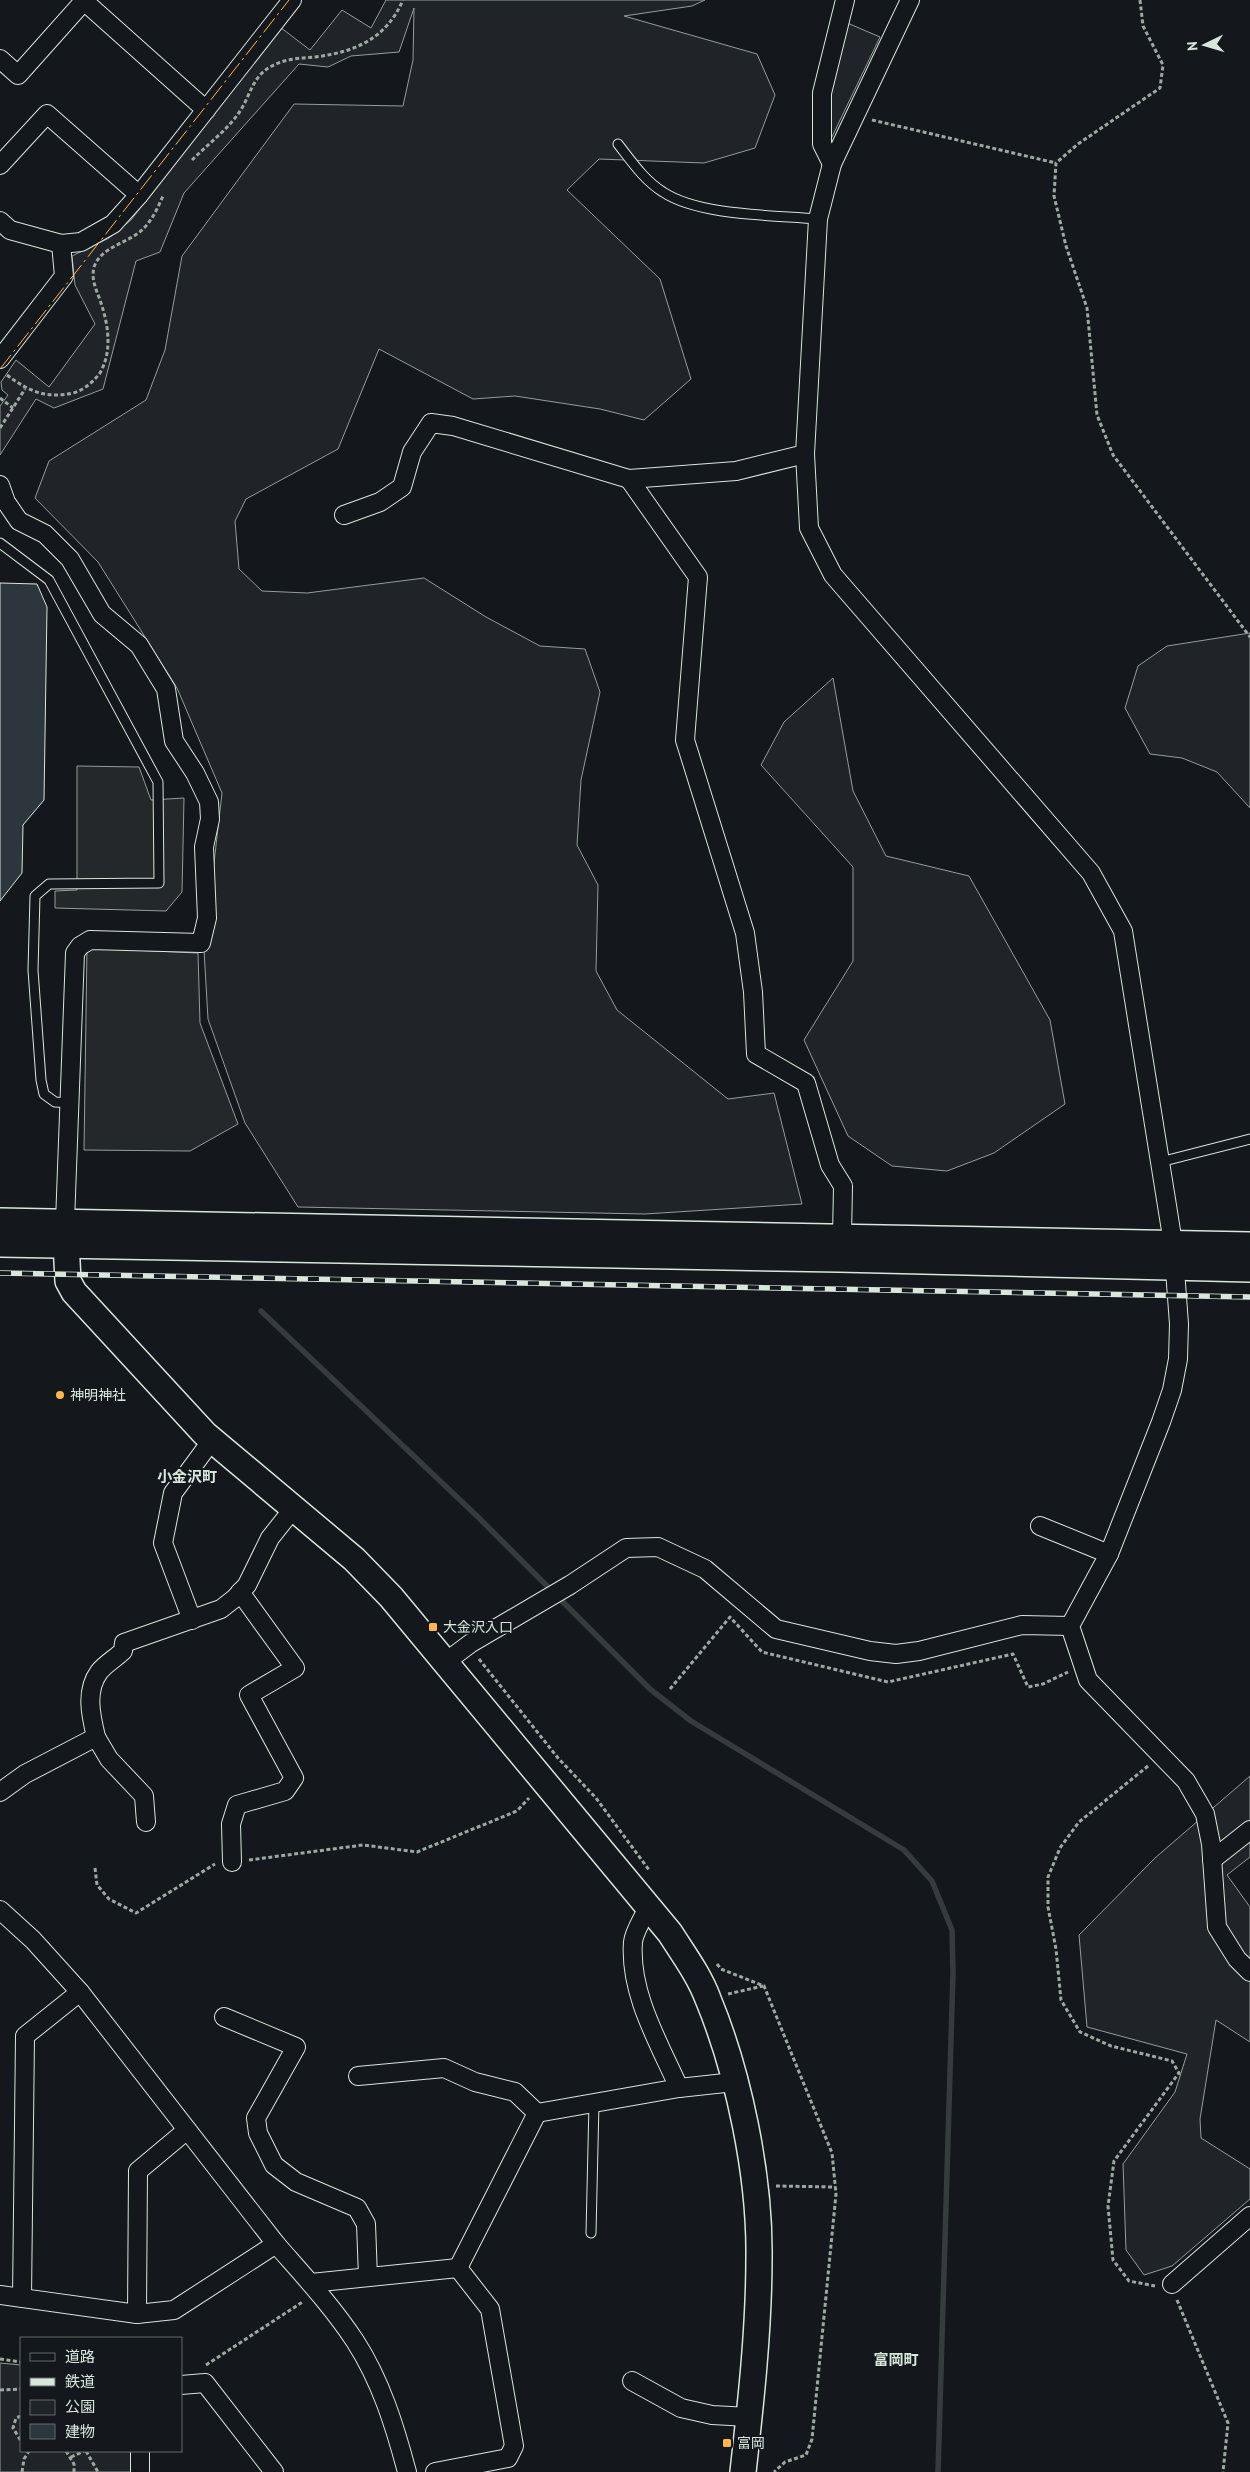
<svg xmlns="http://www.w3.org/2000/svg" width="1250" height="2472" font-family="'PT Sans','Noto Sans JP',sans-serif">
<rect width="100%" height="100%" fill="#14181c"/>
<!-- green -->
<g fill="#202428" stroke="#939e99">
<polygon points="386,0 705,0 692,6 624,16 757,54 775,95 755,148 704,163 599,159 567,190 660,279 691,379 644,420 600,409 515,396 473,399 379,349 338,449 246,499 235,521 239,569 262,591 307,593 424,578 486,617 540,646 585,649 600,692 581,780 577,845 598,885 596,971 617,1010 728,1099 774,1093 802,1204 645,1214 298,1207 245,1123 208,1019 204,950 222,793 177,688 98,562 35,498 49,461 146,400 165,350 182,256 294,104 403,106 413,60 414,8 399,52 351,56 328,67 299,64 184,193 160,252 136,261 103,389 54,408 36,399 0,455 0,406 8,395 2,390 1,382 16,360 49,387 95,324 75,285 72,256 109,238 131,220 280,27 310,50 342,10 371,28"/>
<polygon points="845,22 880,37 830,141 826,105"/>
<polygon points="1250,633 1250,808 1217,772 1182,758 1150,754 1125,708 1138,666 1167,646"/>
<polygon points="833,678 853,791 886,856 969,876 1050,1020 1065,1104 994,1153 947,1171 892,1166 848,1136 804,1040 853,961 853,867 761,765 784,722"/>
<polygon points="1250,1776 1250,1857 1227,1875 1250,1907 1250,2042 1216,2020 1200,2119 1201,2138 1250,2169 1250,2199 1172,2266 1144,2275 1126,2250 1123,2164 1175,2092 1187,2054 1087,2027 1079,1935 1155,1858"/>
<polygon points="0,2363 21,2365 21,2451 132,2451 132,2472 0,2472"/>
</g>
<!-- parking -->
<g fill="#24282b" stroke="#939e99">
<polygon points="77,766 139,767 151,800 184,798 182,892 166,911 55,908 55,891 77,890"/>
<polygon points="87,948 198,953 200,1023 238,1124 190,1151 84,1150"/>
</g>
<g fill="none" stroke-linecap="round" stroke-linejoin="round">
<!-- stream -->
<polyline stroke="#363b3e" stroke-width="5.5" points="261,1311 478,1517 650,1689 691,1721 904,1850 932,1881 952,1930 953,1973 938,2472"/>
</g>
<!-- building -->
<polygon fill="#2c363c" stroke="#d8e6dc" points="0,583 37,584 47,607 44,800 23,825 22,873 0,901"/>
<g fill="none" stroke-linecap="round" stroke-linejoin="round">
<!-- lane casing -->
<g stroke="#d8e6dc" stroke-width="11">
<g id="lane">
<path d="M618,144c14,18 26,36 45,48 36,24 111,23 155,27"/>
<polyline points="0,543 49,580 158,782 159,883 49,884 35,896 33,970 41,1080 44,1094 55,1102 71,1103"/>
<polyline points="1160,1162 1250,1139"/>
<polyline points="591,2233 594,2103"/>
</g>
</g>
<!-- street casing -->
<g stroke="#d8e6dc" stroke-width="20">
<g id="street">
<polyline points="910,0 832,164 818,219 805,454 809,528 833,575 1091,873 1123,931 1173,1243 1179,1324 1178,1359 1172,1390 1161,1422 1109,1554 1070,1626 1088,1680 1186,1781 1205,1814 1211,1844 1217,1927 1237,1959 1250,1972"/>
<polyline points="0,59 18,75 84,1 206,110"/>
<polyline points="832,164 822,144 822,93 845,0"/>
<polyline points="0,165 47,114 139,195"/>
<polyline points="0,221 10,230 61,244 81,242 113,224 139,195 292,0"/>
<polyline points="0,359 64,276 61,244"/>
<polyline points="629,479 698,577 685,740 745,933 753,992 756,1054 806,1083 830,1165 843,1186 842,1237"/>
<polyline points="0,485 6,502 19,521 45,534 70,559 102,614 139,645 166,689 174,741 195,773 209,802 210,819 204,847 207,918 201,943 90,940 80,946 75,953 65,1222"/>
<polyline points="344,515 380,502 402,487 412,452 431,423 453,426 629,479 736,471 805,454"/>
<polyline points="1040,1526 1109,1554"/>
<polyline points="192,1620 163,1543 173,1493 212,1440"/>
<polyline points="447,1661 471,1643 570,1585 626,1548 658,1547 705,1569 776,1629 870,1651 896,1654 919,1651 1022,1625 1070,1626"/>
<path d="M96,1737c-5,-21 -11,-46 3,-65 6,-8 17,-14 24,-21l1,-8 97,-34 14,-11 12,-13 23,-47 23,-29"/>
<polyline points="0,1792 25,1774 96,1737 109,1759 144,1796 146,1822"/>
<polyline points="1212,1860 1250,1830"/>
<polyline points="232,1862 231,1824 237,1805 285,1791 294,1778 249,1695 295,1668 240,1592"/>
<path d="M648,1907c-4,10 -14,24 -15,35 -4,51 26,101 46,146"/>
<path d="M0,1910l33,30 47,52 196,252c27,31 56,62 79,97 26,40 40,86 52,131"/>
<polyline points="224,2017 296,2047 256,2118 258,2133 274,2165 296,2182 357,2208 366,2224 368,2277"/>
<polyline points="358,2076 444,2068 475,2082 515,2092 537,2113"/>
<polyline points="537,2113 679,2088 734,2082"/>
<polyline points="458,2268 537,2113"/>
<polyline points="311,2283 458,2268 490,2309 514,2446 508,2458 435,2472"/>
<polyline points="1172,2284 1250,2216"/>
<polyline points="0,2295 137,2314 174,2310 276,2244"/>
<polyline points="22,2298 25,2036 80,1992"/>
<polyline points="137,2314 138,2171 187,2130"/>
<polyline points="632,2381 681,2408 712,2415 749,2417"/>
<polyline points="181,2385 205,2383 274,2472"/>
<polyline points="140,2472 140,2451"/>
</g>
</g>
<!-- secondary casing -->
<g stroke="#d8e6dc" stroke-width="28">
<g id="secondary">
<polyline points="0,1221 1250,1245"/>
<path d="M65,1222l3,59 6,11 131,142 149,125 37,38 279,336c14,22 29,42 38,66 31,75 52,177 51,258 0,72 -8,144 -16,215"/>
<polyline points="0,1244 839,1259 1250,1269"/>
</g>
</g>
<!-- path -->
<g stroke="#9da8a2" stroke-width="3" stroke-dasharray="4 2.5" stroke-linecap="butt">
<polyline points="1140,0 1143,26 1163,65 1160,88 1078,144 1056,163 1054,196 1066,246 1087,308 1097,415 1113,455 1250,637"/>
<polyline points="872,120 1056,163"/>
<path d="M192,160c15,-15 34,-29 46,-46 12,-16 13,-36 32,-47 13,-8 30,-9 45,-10 40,-5 71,-18 88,-57"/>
<path d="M7,375c21,16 39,24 66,18 11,-3 20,-11 27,-20 13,-23 8,-50 0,-73 -4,-11 -9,-21 -6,-33 7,-21 36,-24 50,-39 9,-9 14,-21 19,-32"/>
<polyline points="0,398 13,408"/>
<polyline points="0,428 25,389"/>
<polyline points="479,1659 558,1758 596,1798 649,1870"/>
<polyline points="670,1689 730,1617 762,1652 888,1682 1013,1654 1028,1687 1043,1684 1068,1672"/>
<polyline points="1148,1766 1079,1822 1060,1848 1048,1877 1048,1907 1056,1949 1061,2000 1080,2032 1111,2046 1172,2061 1179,2073 1114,2161 1108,2206 1113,2260 1129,2281 1155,2286"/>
<polyline points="249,1860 363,1845 417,1852 517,1811 529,1798"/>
<polyline points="95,1868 97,1885 109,1899 136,1913 215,1864"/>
<polyline points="717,1964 721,1969 764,1986 832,2153 836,2194 812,2439 806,2455 785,2462 774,2472"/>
<polyline points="728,1994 763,1986"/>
<polyline points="776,2186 835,2187"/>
<polyline points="1177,2300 1228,2423 1223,2472"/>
<polyline points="0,2359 21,2362"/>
<polyline points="206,2365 304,2301"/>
<polyline points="0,2390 21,2389"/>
<polyline points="21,2416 16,2418 13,2428 21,2441"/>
<polyline points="66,2451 74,2464 74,2472"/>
<polyline points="86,2451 98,2472"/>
<polyline points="71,2457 84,2451"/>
<polyline points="22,2472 24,2459 29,2451"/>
</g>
<!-- lane -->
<use href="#lane" stroke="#14181c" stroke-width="9"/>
<!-- street -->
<use href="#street" stroke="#14181c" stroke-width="18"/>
<!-- secondary -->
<use href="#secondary" stroke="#14181c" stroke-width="25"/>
<!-- rail casing -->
<g stroke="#d8e6dc" stroke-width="5.5">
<polyline id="rail" points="0,1273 1250,1297"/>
</g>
<!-- rail -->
<use href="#rail" stroke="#14181c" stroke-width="4" stroke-dasharray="11" stroke-linecap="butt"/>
<!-- power -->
<polyline stroke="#ffb74d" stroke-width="1" stroke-dasharray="18 4 2.5 4" stroke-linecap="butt" points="0,369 289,0"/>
</g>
<!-- markers -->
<g fill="#ffb74d" stroke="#14181c" stroke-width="2">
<circle cx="60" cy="1395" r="5"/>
<rect x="428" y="1622" width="10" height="10" rx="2.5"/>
<rect x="722" y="2438" width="10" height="10" rx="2.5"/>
</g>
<g text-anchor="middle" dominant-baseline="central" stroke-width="4" stroke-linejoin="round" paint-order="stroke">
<!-- poi labels -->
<g font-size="14" fill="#d8e6dc" stroke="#14181c" text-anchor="start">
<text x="70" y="1395">神明神社</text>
<text x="443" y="1627">大金沢入口</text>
<text x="737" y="2443">富岡</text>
</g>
<!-- neighbourhood labels -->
<g font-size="15" font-weight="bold" fill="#d8e6dc" stroke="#14181c">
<text x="187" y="1476">小金沢町</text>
<text x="896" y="2359">富岡町</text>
</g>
</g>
<!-- legend -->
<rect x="20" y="2337" width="162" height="115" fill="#14181c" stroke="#626a69"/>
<rect x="30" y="2353" width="25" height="8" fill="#14181c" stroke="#626a69"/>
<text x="65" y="2362" font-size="15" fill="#d8e6dc">道路</text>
<rect x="30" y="2378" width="25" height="8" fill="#d8e6dc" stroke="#626a69"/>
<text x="65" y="2387" font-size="15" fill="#d8e6dc">鉄道</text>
<rect x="30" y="2400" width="25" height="15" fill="#202428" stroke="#626a69"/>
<text x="65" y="2412" font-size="15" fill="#d8e6dc">公園</text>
<rect x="30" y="2424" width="25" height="15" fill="#2c363c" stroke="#626a69"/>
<text x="65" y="2437" font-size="15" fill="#d8e6dc">建物</text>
<!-- north arrow -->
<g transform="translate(1205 45) rotate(265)" stroke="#14181c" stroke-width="4" paint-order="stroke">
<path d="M0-4L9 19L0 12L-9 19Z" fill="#d8e6dc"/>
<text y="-8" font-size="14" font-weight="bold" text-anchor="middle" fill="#d8e6dc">N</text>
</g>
</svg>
